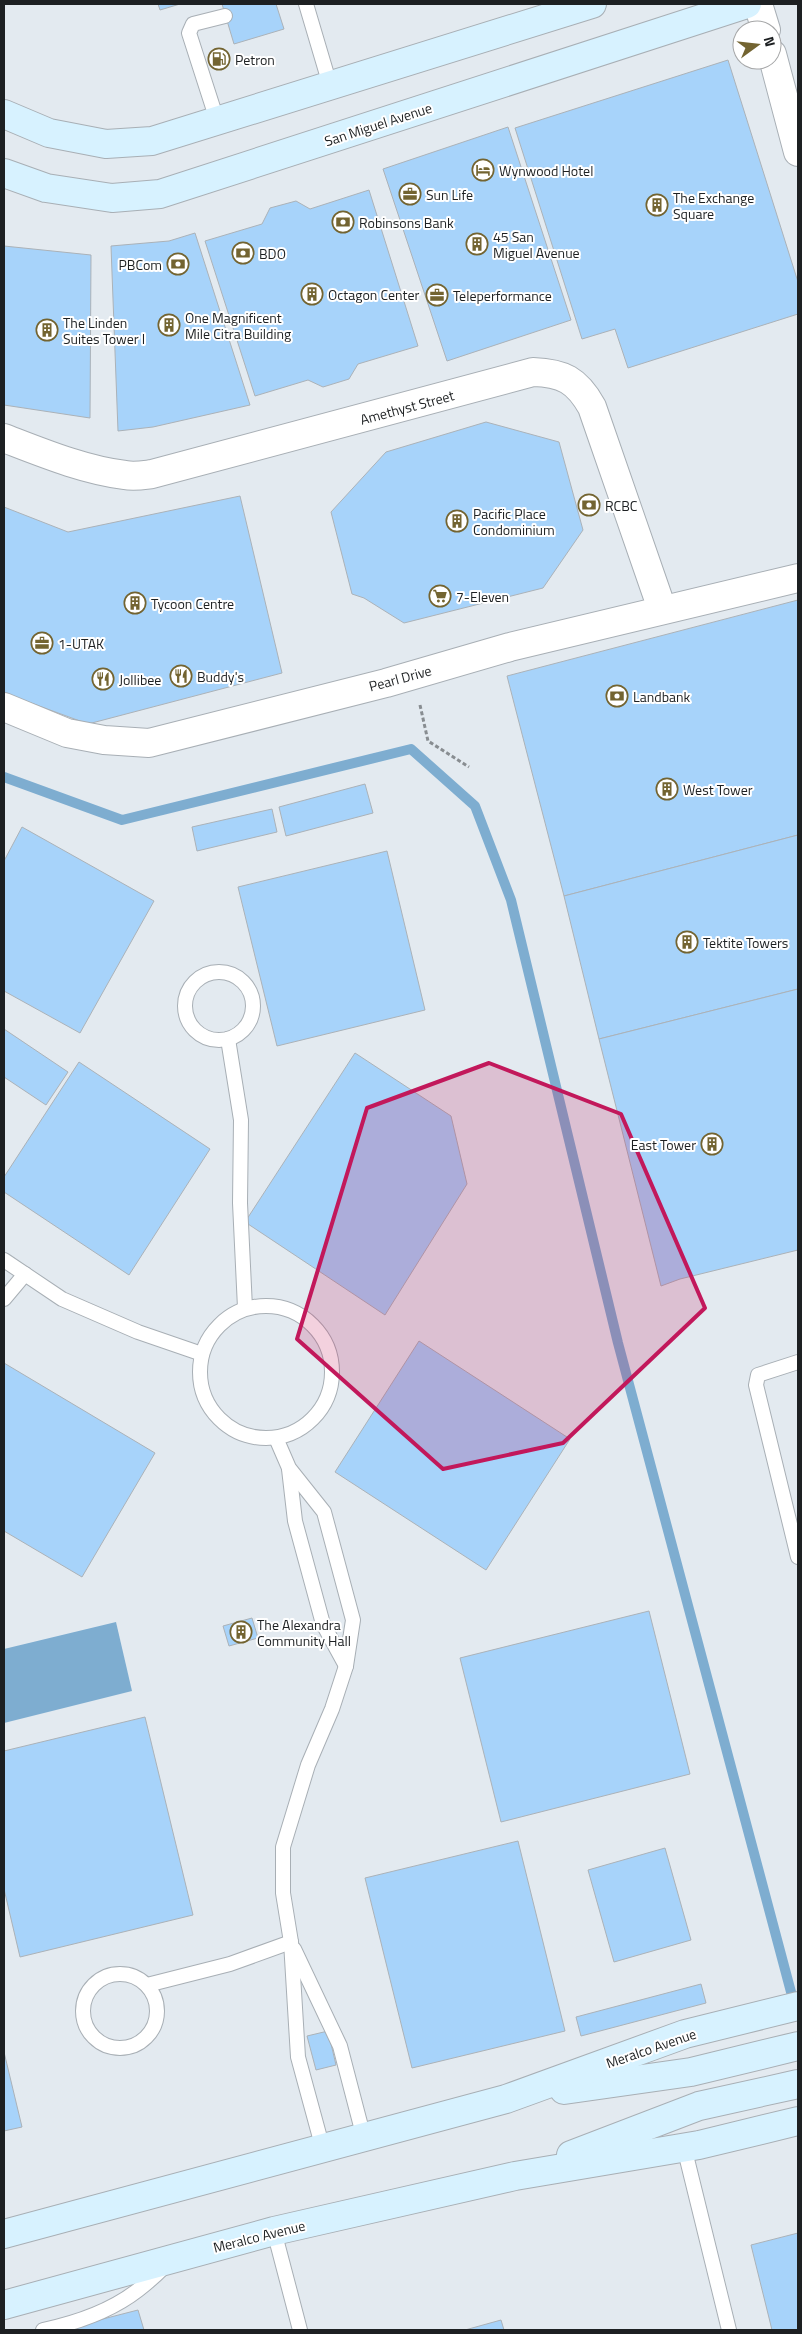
<svg xmlns="http://www.w3.org/2000/svg" width="802" height="2334" font-family="'Titillium Web',sans-serif">
<rect width="100%" height="100%" fill="#e3eaf0"/>
<!-- water -->
<polygon fill="#7eadd0" points="116,1622 132,1691 4,1723 4,1649"/>
<g fill="none" stroke-linecap="round" stroke-linejoin="round">
<!-- stream -->
<polyline stroke="#7eadd0" stroke-width="10" points="4,777 122,820 411,749 475,806 511,900 618,1343 791,1992"/>
</g>
<!-- building -->
<g fill="#a7d3fa" stroke="#abb2b8">
<polygon points="158,4 180,4 160,10"/>
<polygon points="222,4 276,4 284,29 234,44"/>
<polygon points="728,60 798,282 798,314 628,368 615,329 582,339 515,128"/>
<polygon points="508,127 571,320 447,361 383,169"/>
<polygon points="369,190 418,346 358,364 349,379 323,387 308,380 255,396 205,241 262,224 270,208 296,201 310,209"/>
<polygon points="195,233 250,405 153,427 118,431 111,246 169,241"/>
<polygon points="4,246 91,255 90,418 4,405"/>
<polygon points="486,422 559,442 583,530 543,588 404,623 364,598 352,594 331,512 386,452"/>
<polygon points="240,496 282,673 88,724 4,693 4,507 68,532"/>
<polygon points="798,600 798,835 564,896 507,676"/>
<polygon points="365,784 373,813 286,836 279,807"/>
<polygon points="272,809 277,832 197,851 192,827"/>
<polygon points="22,827 154,901 80,1033 4,991 4,861"/>
<polygon points="798,835 798,989 599,1039 564,896"/>
<polygon points="387,851 425,1010 277,1046 238,887"/>
<polygon points="798,989 798,1250 680,1279 661,1286 599,1039"/>
<polygon points="4,1029 68,1072 46,1105 4,1077"/>
<polygon points="355,1053 451,1116 467,1184 385,1315 245,1222"/>
<polygon points="79,1062 210,1149 129,1275 4,1192 4,1177"/>
<polygon points="419,1341 570,1439 486,1570 335,1472"/>
<polygon points="4,1363 155,1453 82,1577 4,1531"/>
<polygon points="649,1611 690,1774 501,1822 460,1658"/>
<polygon points="252,1618 258,1638 229,1646 223,1626"/>
<polygon points="145,1717 193,1915 20,1957 4,1889 4,1751"/>
<polygon points="518,1841 565,2031 412,2068 365,1878"/>
<polygon points="665,1848 691,1940 614,1962 588,1870"/>
<polygon points="701,1984 706,2003 581,2036 576,2017"/>
<polygon points="328,2031 336,2065 316,2070 307,2036"/>
<polygon points="4,2052 22,2127 4,2131"/>
<polygon points="798,2233 798,2330 772,2330 751,2245"/>
<polygon points="138,2310 144,2330 60,2330"/>
<polygon points="501,2320 504,2330 465,2330"/>
</g>
<g fill="none" stroke-linecap="round" stroke-linejoin="round">
<!-- lane casing -->
<g stroke="#a8afb5" stroke-width="16">
<g id="lane">
<polyline points="306,4 330,85"/>
<polyline points="217,120 189,33 193,24 225,16"/>
<circle cx="219" cy="1006" r="34"/>
<polyline points="228,1039 241,1120 240,1203 245,1308"/>
<polyline points="4,1260 62,1299 138,1332 202,1354"/>
<polyline points="4,1299 25,1274"/>
<circle cx="266" cy="1372" r="66"/>
<polyline points="798,1362 758,1375 756,1385 798,1557"/>
<polyline points="276,1438 289,1468 324,1512 353,1620 346,1666 332,1709 308,1765 283,1847 283,1893 291,1942 298,2057 323,2149"/>
<polyline points="289,1469 295,1521 323,1624 346,1666"/>
<polyline points="294,1949 340,2046 364,2138"/>
<circle cx="120" cy="2011" r="37"/>
<polyline points="147,1985 230,1964 291,1942"/>
<polyline points="684,2147 729,2330"/>
<polyline points="274,2231 300,2330"/>
<path d="M43,2330c33,-7 68,-19 95,-40 9,-7 18,-15 26,-23"/>
</g>
</g>
<!-- street casing -->
<g stroke="#a8afb5" stroke-width="30">
<g id="street">
<polyline points="758,4 766,30"/>
<polyline points="772,54 798,152"/>
<path d="M4,438c39,15 80,32 121,37 9,2 19,0 27,-1l381,-102c30,1 44,8 59,35l70,202"/>
<polyline points="4,707 67,733 104,740 149,743 386,683 510,647 798,578"/>
</g>
</g>
<!-- secondary casing -->
<g stroke="#a8afb5" stroke-width="30">
<g id="secondary">
<polyline points="4,114 49,133 106,144 152,141 592,4"/>
<polyline points="4,173 46,188 112,198 160,194 747,4"/>
<polyline points="564,2090 691,2072 798,2046"/>
<polyline points="571,2155 699,2106 798,2084"/>
<polyline points="4,2234 506,2099 685,2034 798,2006"/>
<polyline points="4,2305 274,2231 515,2176 699,2145 798,2121"/>
</g>
</g>
<!-- path -->
<polyline stroke="#888d91" stroke-width="3" stroke-dasharray="4 2.5" stroke-linecap="butt" points="420,705 428,741 469,767"/>
<!-- lane -->
<use href="#lane" stroke="#fff" stroke-width="14"/>
<!-- street -->
<use href="#street" stroke="#fff" stroke-width="28"/>
<!-- secondary -->
<use href="#secondary" stroke="#d7f2ff" stroke-width="28"/>
</g>
<!-- marked area -->
<path fill="#c2185b" fill-opacity="0.2" stroke="#c2185b" stroke-width="4" stroke-linejoin="round" d="M489,1063l132,51 84,194 -142,135 -120,26 -146,-130 70,-231z"/>
<!-- icons -->
<defs>
<g id="fuel-ring" transform="scale(1.125)"><circle r="9.5" fill="#fff" stroke="#736431" stroke-width="1.5"/><path d="M-5.5-6h7V0h2V4h1.3V-2.5L3-4.5l.8-.8L6-3V5H2.5V1h-1V6h-7ZM-4.2-4.7v3.2H.2V-4.7Z" fill="#736431"/></g>
<g id="hotel-ring" transform="scale(1.125)"><circle r="9.5" fill="#fff" stroke="#736431" stroke-width="1.5"/><path d="M-6-4.5h1.5V1H6V5H4.5V3h-9V5H-6ZM-4 0a1.8 1.8 0 1 1 3.6 0ZM.5 0V-2.5h3Q6-2.5 6 0Z" fill="#736431"/></g>
<g id="office-ring" transform="scale(1.125)"><circle r="9.5" fill="#fff" stroke="#736431" stroke-width="1.5"/><path d="M-6-3h4V-5.5h4V-3h4V5H-6ZM-1-4.5V-3h2v-1.5ZM-6 0V1H6V0Z" fill="#736431"/></g>
<g id="building-ring" transform="scale(1.125)"><circle r="9.5" fill="#fff" stroke="#736431" stroke-width="1.5"/><path d="M-4-6H4V6H1V3H-1V6H-4ZM-2.5-4.3h1.7v1.8h-1.7ZM.8-4.3h1.7v1.8H.8ZM-2.5-1h1.7V.8h-1.7ZM.8-1h1.7V.8H.8Z" fill="#736431"/></g>
<g id="bank-ring" transform="scale(1.125)"><circle r="9.5" fill="#fff" stroke="#736431" stroke-width="1.5"/><path d="M-6-4H6V4H-6ZM0-2.3a2.3 2.3 0 1 0 0 4.6a2.3 2.3 0 1 0 0-4.6Z" fill="#736431"/></g>
<g id="supermarket-ring" transform="scale(1.125)"><circle r="9.5" fill="#fff" stroke="#736431" stroke-width="1.5"/><path d="M-6-5.5h2.5l.6 2H6L4.5 2H-2.5L-4.4-4H-6ZM-1.5 3.2a1.3 1.3 0 1 0 .1 0ZM3 3.2a1.3 1.3 0 1 0 .1 0Z" fill="#736431"/></g>
<g id="restaurant-ring" transform="scale(1.125)"><circle r="9.5" fill="#fff" stroke="#736431" stroke-width="1.5"/><path d="M-5-6h1v4h1v-4h1v4h1v-4h1v5L-1.5 .5V6h-2V.5L-5-1ZM5-6V6H3V1.5H1.5Q1.5-4 5-6Z" fill="#736431"/></g>
</defs>
<g fill-rule="evenodd">
<use href="#fuel-ring" x="219" y="59"/>
<use href="#hotel-ring" x="483" y="170"/>
<use href="#office-ring" x="410" y="194"/>
<use href="#building-ring" x="657" y="205"/>
<use href="#bank-ring" x="343" y="222"/>
<use href="#building-ring" x="477" y="244"/>
<use href="#bank-ring" x="243" y="253"/>
<use href="#bank-ring" x="178" y="264"/>
<use href="#building-ring" x="312" y="294"/>
<use href="#office-ring" x="437" y="295"/>
<use href="#building-ring" x="169" y="325"/>
<use href="#building-ring" x="47" y="330"/>
<use href="#bank-ring" x="589" y="505"/>
<use href="#building-ring" x="457" y="521"/>
<use href="#supermarket-ring" x="440" y="596"/>
<use href="#building-ring" x="135" y="603"/>
<use href="#office-ring" x="42" y="643"/>
<use href="#restaurant-ring" x="181" y="676"/>
<use href="#restaurant-ring" x="103" y="679"/>
<use href="#bank-ring" x="617" y="696"/>
<use href="#building-ring" x="667" y="789"/>
<use href="#building-ring" x="687" y="942"/>
<use href="#building-ring" x="712" y="1144"/>
<use href="#building-ring" x="241" y="1632"/>
</g>
<g text-anchor="middle" dominant-baseline="central" stroke-width="4" stroke-linejoin="round" paint-order="stroke">
<!-- poi labels -->
<g font-size="14" fill="#1d2022" stroke="#fff" text-anchor="start">
<text x="235" y="59">Petron</text>
<text x="499" y="170">Wynwood Hotel</text>
<text x="426" y="194">Sun Life</text>
<text x="673" y="197">The Exchange<tspan x="673" dy="16">Square</tspan></text>
<text x="359" y="222">Robinsons Bank</text>
<text x="493" y="236">45 San<tspan x="493" dy="16">Miguel Avenue</tspan></text>
<text x="259" y="253">BDO</text>
<text x="162" y="264" text-anchor="end">PBCom</text>
<text x="328" y="294">Octagon Center</text>
<text x="453" y="295">Teleperformance</text>
<text x="185" y="317">One Magnificent<tspan x="185" dy="16">Mile Citra Building</tspan></text>
<text x="63" y="322">The Linden<tspan x="63" dy="16">Suites Tower I</tspan></text>
<text x="605" y="505">RCBC</text>
<text x="473" y="513">Pacific Place<tspan x="473" dy="16">Condominium</tspan></text>
<text x="456" y="596">7-Eleven</text>
<text x="151" y="603">Tycoon Centre</text>
<text x="58" y="643">1-UTAK</text>
<text x="197" y="676">Buddy's</text>
<text x="119" y="679">Jollibee</text>
<text x="633" y="696">Landbank</text>
<text x="683" y="789">West Tower</text>
<text x="703" y="942">Tektite Towers</text>
<text x="696" y="1144" text-anchor="end">East Tower</text>
<text x="257" y="1624">The Alexandra<tspan x="257" dy="16">Community Hall</tspan></text>
</g>
<!-- street labels -->
<g font-size="14" fill="#1d2022" stroke="#fff">
<text transform="translate(378 124) rotate(-18)">San Miguel Avenue</text>
<text transform="translate(407 407) rotate(-15)">Amethyst Street</text>
<text transform="translate(400 678) rotate(-15)">Pearl Drive</text>
<text transform="translate(651 2048) rotate(-19)">Meralco Avenue</text>
<text transform="translate(259 2236) rotate(-14)">Meralco Avenue</text>
</g>
</g>
<!-- border -->
<rect width="802" height="2334" fill="none" stroke="#1d2022" stroke-width="10"/>
<!-- north arrow -->
<g transform="translate(757 45) rotate(75)"><circle r="24" fill="#ffffff" stroke="#a5a6a7"/>
<path d="M0-4L9 19L0 12L-9 19Z" fill="#736431"/>
<text y="-8" font-size="14" font-weight="bold" text-anchor="middle" fill="#1d2022">N</text>
</g>
</svg>
